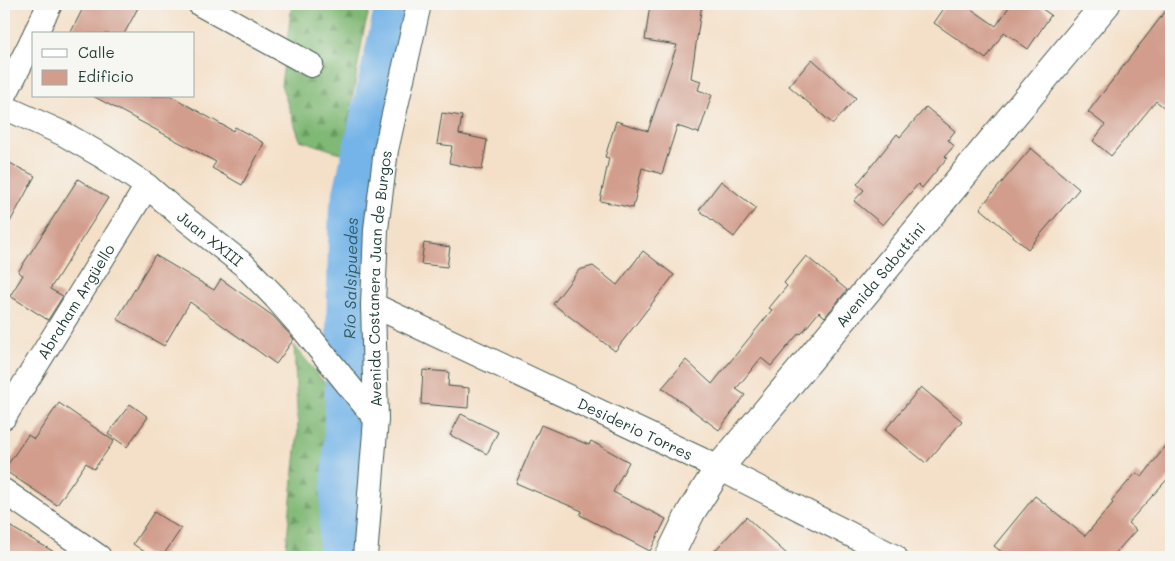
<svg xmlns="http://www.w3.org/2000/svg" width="1175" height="561" font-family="Mali,sans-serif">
<defs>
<pattern id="forest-firs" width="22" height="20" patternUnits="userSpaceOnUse" patternTransform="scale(1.25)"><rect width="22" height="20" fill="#80b874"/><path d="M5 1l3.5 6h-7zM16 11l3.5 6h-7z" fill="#689760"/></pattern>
</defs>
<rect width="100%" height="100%" fill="#f6f6f2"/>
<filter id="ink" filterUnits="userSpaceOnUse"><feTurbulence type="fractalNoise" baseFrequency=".02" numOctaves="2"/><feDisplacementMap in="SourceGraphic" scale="10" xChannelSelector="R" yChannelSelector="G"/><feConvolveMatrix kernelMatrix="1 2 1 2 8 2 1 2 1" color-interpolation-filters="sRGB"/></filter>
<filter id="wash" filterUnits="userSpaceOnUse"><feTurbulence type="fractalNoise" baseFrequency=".0096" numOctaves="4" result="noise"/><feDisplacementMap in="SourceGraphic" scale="20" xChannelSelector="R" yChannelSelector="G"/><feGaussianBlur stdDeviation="1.12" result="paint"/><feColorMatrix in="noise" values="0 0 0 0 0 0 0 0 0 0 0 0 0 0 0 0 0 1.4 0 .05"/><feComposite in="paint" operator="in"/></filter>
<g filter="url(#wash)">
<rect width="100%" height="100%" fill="#f4e0c8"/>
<!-- forest -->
<g fill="url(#forest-firs)" stroke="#507a54">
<polygon points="292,4 371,4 364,30 343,154 300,140 281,85"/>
<polygon points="294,345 359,426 349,557 285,557 298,431"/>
</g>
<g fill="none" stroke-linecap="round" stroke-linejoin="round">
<!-- river -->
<path stroke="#74b4e8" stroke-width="45" id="s1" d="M340,557l6,-112 5,-231 47,-210"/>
</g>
<g id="blocks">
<!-- building -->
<g fill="#d29d8c">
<polygon points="85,4 140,4 124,34 70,34"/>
<polygon points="650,4 702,4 691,78 701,81 698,90 712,95 699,133 677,126 662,174 642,168 633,208 600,201 609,158 605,157 616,121 648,131 677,45 645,40"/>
<polygon points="947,4 964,4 996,26 1011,4 1035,4 1051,15 1028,49 1004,32 986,59 934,23"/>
<polygon points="1171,4 1171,113 1156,101 1111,156 1093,141 1105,125 1088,112"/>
<polygon points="812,59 856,98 833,124 789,86"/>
<polygon points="93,96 171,96 233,131 235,127 264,143 242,185 212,168 216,162"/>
<polygon points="926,107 955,131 948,140 954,146 945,156 947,158 922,188 918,184 883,225 854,201 864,190 857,184 897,134 900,137"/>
<polygon points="442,113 462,116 459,134 487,140 482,170 449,163 452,146 437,144"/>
<polygon points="1031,148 1079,189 1028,249 980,208"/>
<polygon points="4,160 35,176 4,233"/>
<polygon points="78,179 108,198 50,289 63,296 48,320 10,296 23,275 18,272"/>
<polygon points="721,181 756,208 734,237 699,210"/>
<polygon points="424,243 450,247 447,267 421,264"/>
<polygon points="643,251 674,275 615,351 553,304 579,270 593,266 617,285"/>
<polygon points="155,255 214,290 221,279 273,316 294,339 276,364 190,302 164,346 117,319"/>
<polygon points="806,256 847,290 825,317 819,312 801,334 799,333 771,366 761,358 736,389 745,395 719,430 662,388 686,360 712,384 772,310 769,308 787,286 784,283"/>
<polygon points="423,370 449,372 448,386 469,388 468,408 421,404"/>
<polygon points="921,387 962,421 926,463 885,430"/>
<polygon points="59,403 114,441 94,469 86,463 57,505 4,470 28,435 34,439"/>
<polygon points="130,404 148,417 127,447 108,434"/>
<polygon points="461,414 498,432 487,454 450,435"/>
<polygon points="541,425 589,445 591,441 629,462 613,492 666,519 650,551 580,515 582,511 516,483"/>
<polygon points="1171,439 1171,475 1128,523 1136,530 1112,557 1008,557 994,546 1035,496 1085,536 1113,503 1111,501 1136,473 1142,477"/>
<polygon points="154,512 181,529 162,557 152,557 133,544"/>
<polygon points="746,517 790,557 709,557"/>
<polygon points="4,523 63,557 4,557"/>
</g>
</g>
</g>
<g filter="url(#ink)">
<use href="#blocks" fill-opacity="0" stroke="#3f554a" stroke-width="1"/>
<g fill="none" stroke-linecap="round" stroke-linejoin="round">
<!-- street casing -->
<g stroke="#3f554a" stroke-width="26">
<g id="street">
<polyline points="200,4 311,65"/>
<polyline points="35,34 50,4"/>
<polyline points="4,96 34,37"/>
<path id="s2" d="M4,107l60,27 40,23 43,29 30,26 67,53 32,33 28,32 72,89"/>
<path id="s3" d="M373,305l346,163 176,89"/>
<path id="s4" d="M4,417l143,-231"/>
<polyline points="4,491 99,557"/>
<path id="s5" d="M365,557l11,-138 -3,-114 3,-76 10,-79 33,-146"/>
</g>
</g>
<!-- secondary casing -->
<g stroke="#3f554a" stroke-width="30">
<g id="secondary">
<path id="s6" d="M669,557l22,-45 28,-44 387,-464"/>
</g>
</g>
<!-- street -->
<use href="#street" stroke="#fff" stroke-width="24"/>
<!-- secondary -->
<use href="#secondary" stroke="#fff" stroke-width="28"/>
</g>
</g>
<g text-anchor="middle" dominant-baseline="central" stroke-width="4" stroke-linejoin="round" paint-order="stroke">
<!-- street labels -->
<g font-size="15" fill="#1f3d34" stroke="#f6f6f2">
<text stroke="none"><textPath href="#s2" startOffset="246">Juan XXIII</textPath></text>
<text stroke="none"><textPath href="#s6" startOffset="354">Avenida Sabattini</textPath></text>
<text stroke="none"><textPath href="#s5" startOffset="279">Avenida Costanera Juan de Burgos</textPath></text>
<text stroke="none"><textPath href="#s4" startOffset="136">Abraham Argüello</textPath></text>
<text stroke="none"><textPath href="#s3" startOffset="290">Desiderio Torres</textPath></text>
</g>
<!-- water labels -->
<g font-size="16" font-style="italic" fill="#345b61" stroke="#f6f6f2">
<text stroke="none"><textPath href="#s1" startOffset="279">Río Salsipuedes</textPath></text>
</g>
</g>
<!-- margin -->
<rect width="1175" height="561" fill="none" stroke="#f6f6f2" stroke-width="20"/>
<!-- legend -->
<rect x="32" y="32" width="162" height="65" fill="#f6f6f2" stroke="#a0aca6"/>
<rect x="42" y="49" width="25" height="8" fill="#ffffff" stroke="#a0aca6"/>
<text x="78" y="58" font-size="15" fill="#1f3d34">Calle</text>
<rect x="42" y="70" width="25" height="15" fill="#d29d8c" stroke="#a0aca6"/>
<text x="78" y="82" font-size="15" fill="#1f3d34">Edificio</text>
</svg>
